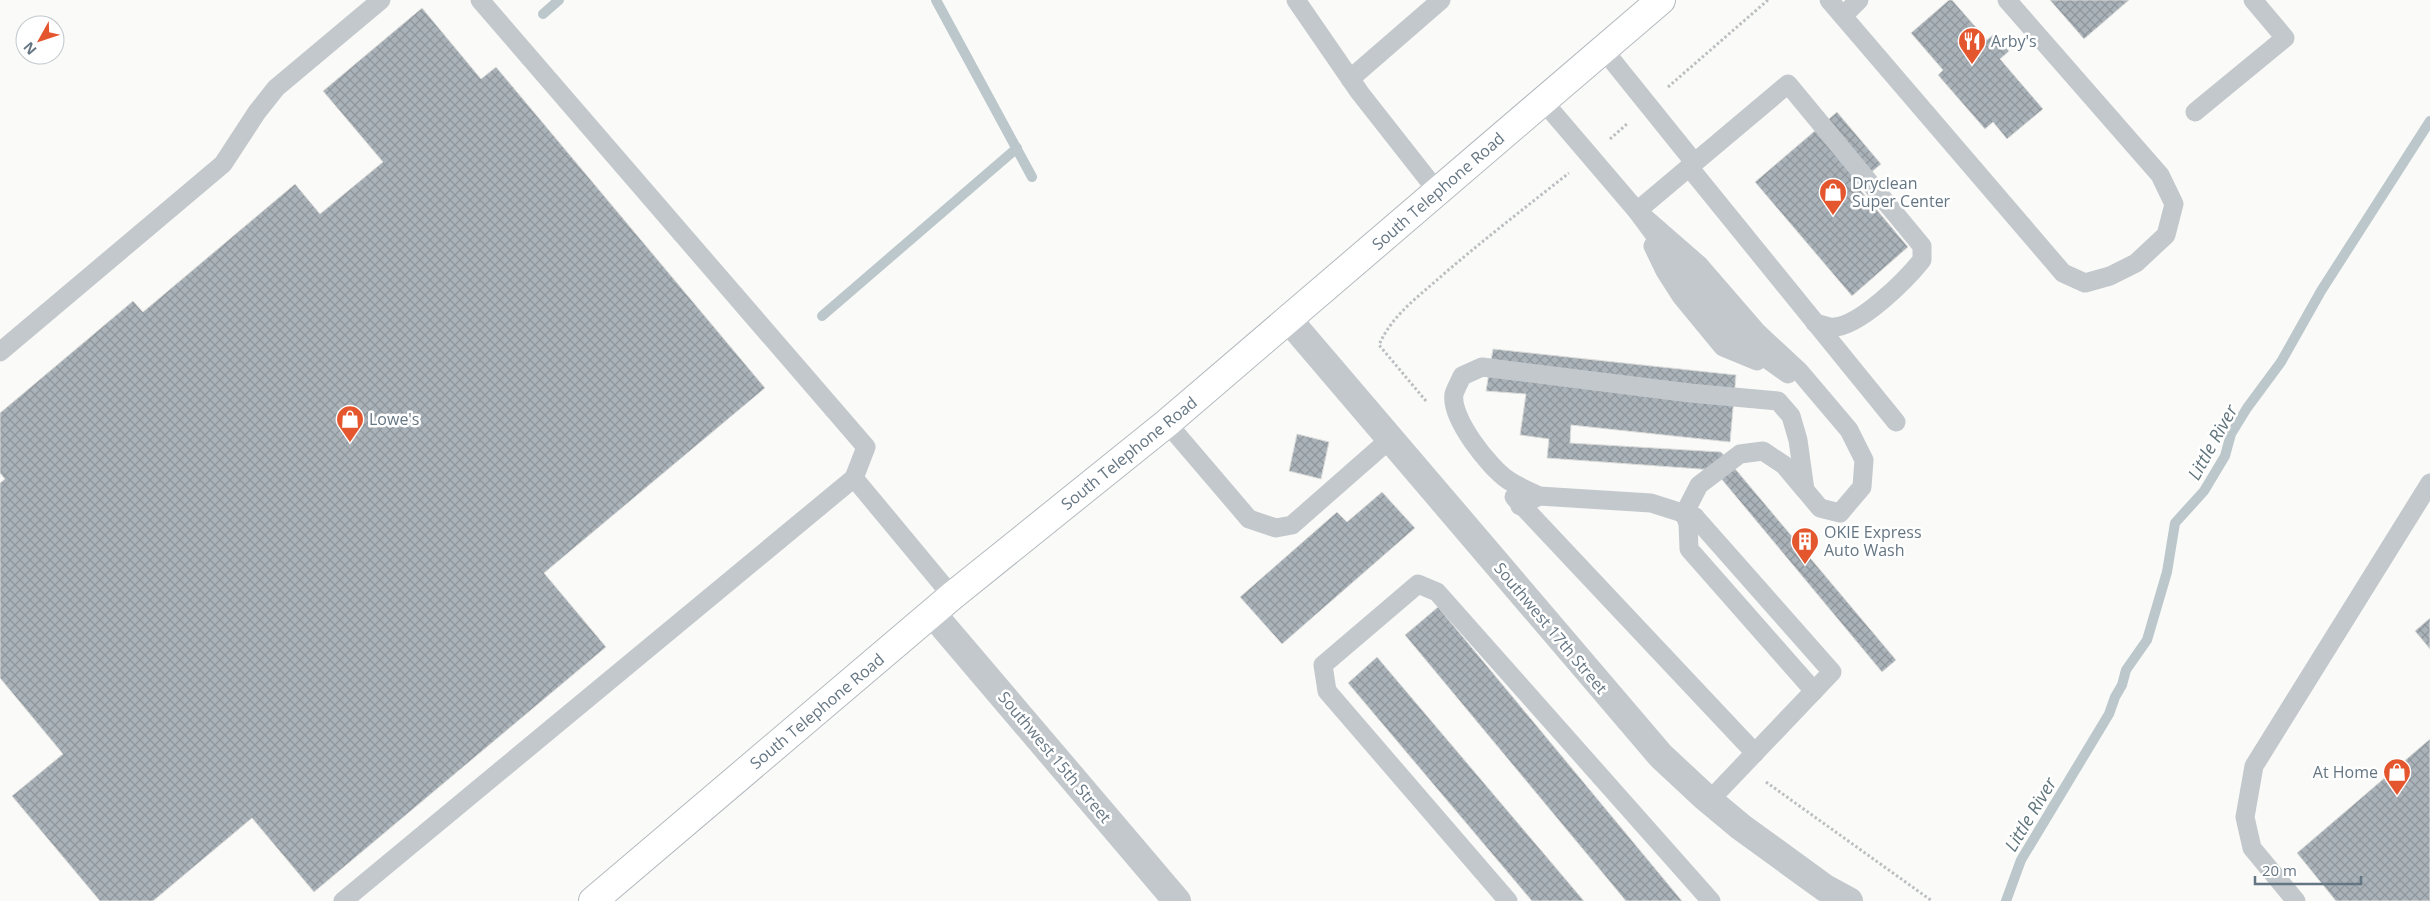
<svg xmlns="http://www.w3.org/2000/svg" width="2430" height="901" font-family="'Open Sans',sans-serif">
<defs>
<pattern id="building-cross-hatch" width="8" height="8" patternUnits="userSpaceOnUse" patternTransform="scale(1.25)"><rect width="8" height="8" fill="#aab3b9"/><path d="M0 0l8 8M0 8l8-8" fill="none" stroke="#8e969c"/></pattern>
</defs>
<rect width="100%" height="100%" fill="#fafaf8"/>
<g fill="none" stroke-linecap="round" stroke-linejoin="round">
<!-- stream -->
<g stroke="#bbc7cb" stroke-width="10">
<polyline points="936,0 1032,177"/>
<polyline points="543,14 559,0"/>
<polyline points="822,316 1017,148"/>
<polyline points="2006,901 2021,860 2109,714 2115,697 2122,685 2126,670 2147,640 2167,572 2175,523 2204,491 2225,456 2231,434 2247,408 2281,362 2321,291 2430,121"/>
</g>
</g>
<!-- building -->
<g fill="url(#building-cross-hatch)" stroke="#dcdcda">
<polygon points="1949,0 1952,0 1987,40 1994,34 2009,51 2000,59 2043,109 2007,139 1993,122 1985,129 1938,75 1943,70 1911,33"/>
<polygon points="2050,0 2129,0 2084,39"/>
<polygon points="422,8 481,79 496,67 765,388 544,573 606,647 314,892 252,818 153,901 100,901 12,796 63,754 0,678 0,483 5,479 0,473 0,413 133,301 143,312 295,184 320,214 383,162 323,91"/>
<polygon points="1837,112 1881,164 1856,185 1908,247 1852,296 1755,182"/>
<polygon points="1493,349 1736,375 1730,442 1571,425 1570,443 1721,452 1896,660 1882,672 1714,470 1547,458 1549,439 1520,435 1526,394 1486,391"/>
<polygon points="1297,434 1329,442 1321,479 1289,471"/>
<polygon points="1382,492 1415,528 1282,644 1240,597 1337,512 1347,522"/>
<polygon points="1438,607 1682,901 1626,901 1405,635"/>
<polygon points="2430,618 2430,649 2415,631"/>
<polygon points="1377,657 1584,901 1532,901 1348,683"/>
<polygon points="2430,739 2430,901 2336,901 2297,853"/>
</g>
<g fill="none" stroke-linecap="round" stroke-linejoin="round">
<!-- secondary casing -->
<g stroke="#b3babf" stroke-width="30">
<polyline id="secondary" points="593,901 952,596 1167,423 1661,0"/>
</g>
<!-- path -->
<g stroke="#bbbfc2" stroke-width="3" stroke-dasharray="2.5 2.5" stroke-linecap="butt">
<polyline points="1668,87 1768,0"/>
<polyline points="1610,139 1628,123"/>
<path d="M1426,401l-47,-56c14,-32 42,-50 67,-73 40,-34 81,-66 123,-99"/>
<polyline points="1766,782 1932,901"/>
</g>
<!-- service -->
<g stroke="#c3c8cc" stroke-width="19">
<polyline points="480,0 866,447 854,478 952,596"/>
<polyline points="1296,0 1360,93 1437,191"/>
<polyline points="1829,0 2063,273 2085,283 2110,276 2136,263 2166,235 2174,204 2160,175 2007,0"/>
<polyline points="1843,16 1859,0"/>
<polyline points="1603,49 1694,162"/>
<polyline points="1350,79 1441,0"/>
<polyline points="1543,101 1637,211 1682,272 1743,342 1788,374"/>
<polyline points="2195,112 2285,38 2253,0"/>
<polyline points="1689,167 1896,422"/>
<path d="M1637,211l151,-127 134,162v14c-16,20 -62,66 -88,67 -6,1 -13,-3 -19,-4"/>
<polyline points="1653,246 1665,271 1681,296 1723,347 1757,361"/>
<polyline points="0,352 223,164 257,112 276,88 381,0"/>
<polyline points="1167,423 1249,519 1276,528 1292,525 1390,439"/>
<path d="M1539,496c-10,-5 -22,-10 -31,-16 -19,-13 -58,-62 -54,-86 2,-6 6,-13 8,-18l20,-9 208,26 88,8 13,15 7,24 7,50 15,18 20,5 22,-26 2,-27 -15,-30 -50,-59 -42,-39 -58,-67 -62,-54"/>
<polyline points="1514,497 1755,753"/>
<polyline points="1520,506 1539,496 1651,503 1695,517 1832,672 1709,801"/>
<polyline points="1695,517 1688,523 1689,549 1814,691"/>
<polyline points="1688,523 1684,514 1699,485 1740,454 1763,451 1784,465 1804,489"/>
<polyline points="343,901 854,478"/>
<polyline points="1508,901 1327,691 1323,665 1418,584 1437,592 1711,901"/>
<polyline points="2296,901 2252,848 2245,817 2254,766 2430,483"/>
</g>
<!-- minor -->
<g stroke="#c3c8cc" stroke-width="28">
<polyline points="1288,319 1661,756 1705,797 1741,827 1825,888 1849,901"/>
<polyline points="932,613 1177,901"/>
</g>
<!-- secondary -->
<use href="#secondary" stroke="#fff" stroke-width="28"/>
</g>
<!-- icons -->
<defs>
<g id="restaurant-pin" transform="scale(1.4375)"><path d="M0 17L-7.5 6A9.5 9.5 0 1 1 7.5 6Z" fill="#e4572e" stroke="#fff"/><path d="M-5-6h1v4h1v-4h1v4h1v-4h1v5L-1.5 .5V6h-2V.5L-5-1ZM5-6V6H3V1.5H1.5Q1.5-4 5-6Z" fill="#fff"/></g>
<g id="shop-pin" transform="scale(1.4375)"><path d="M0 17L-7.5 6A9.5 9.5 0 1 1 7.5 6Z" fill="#e4572e" stroke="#fff"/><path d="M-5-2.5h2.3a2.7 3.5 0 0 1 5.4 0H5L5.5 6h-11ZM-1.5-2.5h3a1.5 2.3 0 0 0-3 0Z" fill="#fff"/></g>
<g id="building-pin" transform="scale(1.4375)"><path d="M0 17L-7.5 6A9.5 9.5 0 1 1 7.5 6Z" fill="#e4572e" stroke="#fff"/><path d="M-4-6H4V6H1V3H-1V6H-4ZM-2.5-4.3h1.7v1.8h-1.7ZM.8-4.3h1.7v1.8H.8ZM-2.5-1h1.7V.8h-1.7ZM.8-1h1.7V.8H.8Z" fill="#fff"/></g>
</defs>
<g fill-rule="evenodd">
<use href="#restaurant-pin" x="1972" y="41"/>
<use href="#shop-pin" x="1833" y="192"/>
<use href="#shop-pin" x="350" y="419"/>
<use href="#building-pin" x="1805" y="541"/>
<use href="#shop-pin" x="2397" y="772"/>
</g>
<g text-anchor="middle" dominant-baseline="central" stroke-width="5" stroke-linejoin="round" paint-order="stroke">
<!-- poi labels -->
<g font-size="16" fill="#657683" stroke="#fff" text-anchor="start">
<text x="1991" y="41">Arby's</text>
<text x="1852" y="183">Dryclean<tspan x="1852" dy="18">Super Center</tspan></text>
<text x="369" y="419">Lowe's</text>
<text x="1824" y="532">OKIE Express<tspan x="1824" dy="18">Auto Wash</tspan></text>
<text x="2378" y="772" text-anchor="end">At Home</text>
</g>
<!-- street labels -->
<g font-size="16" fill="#657683" stroke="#fff">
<text transform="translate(1438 191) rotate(-41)">South Telephone Road</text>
<text transform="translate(1129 453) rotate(-39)">South Telephone Road</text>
<text transform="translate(1551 628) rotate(50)">Southwest 17th Street</text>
<text transform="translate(817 711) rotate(-40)">South Telephone Road</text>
<text transform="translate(1055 757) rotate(50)">Southwest 15th Street</text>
</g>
<!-- water labels -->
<g font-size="18" font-style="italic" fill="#60757c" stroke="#fff">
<text transform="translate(2212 442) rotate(-61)">Little River</text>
<text transform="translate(2030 814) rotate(-59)">Little River</text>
</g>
</g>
<!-- north arrow -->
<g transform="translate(40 40) rotate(230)"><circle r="24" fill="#ffffff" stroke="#c1c8cd"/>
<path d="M0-4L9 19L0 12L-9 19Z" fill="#e4572e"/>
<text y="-8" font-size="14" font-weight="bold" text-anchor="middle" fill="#657683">N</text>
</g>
<!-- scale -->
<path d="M2255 876v8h106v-8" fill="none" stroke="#657683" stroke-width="2.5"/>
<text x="2262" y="876" font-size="15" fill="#657683" stroke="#ffffff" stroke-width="4" paint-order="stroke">20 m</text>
</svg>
